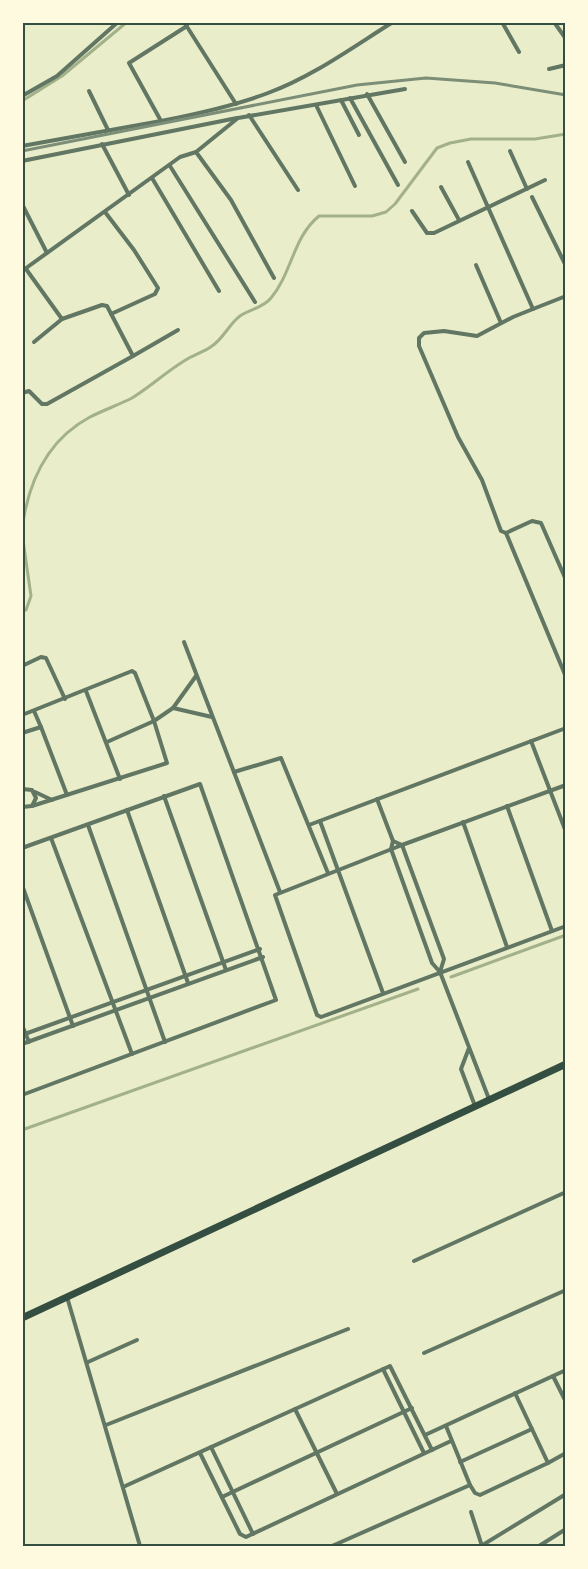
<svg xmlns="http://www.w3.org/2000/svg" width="588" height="1569" font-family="'IBM Plex Sans',sans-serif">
<rect width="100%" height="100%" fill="#e9edc9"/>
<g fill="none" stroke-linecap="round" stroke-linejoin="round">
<!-- stream -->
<g stroke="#a3b18a" stroke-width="3">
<polyline points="22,101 62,76 127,22"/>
<path d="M22,529c6,-46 25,-89 68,-112 14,-7 28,-12 42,-19 18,-11 34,-26 52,-37 9,-6 20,-9 28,-15 12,-8 17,-22 28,-30 10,-7 23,-8 31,-18 21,-25 22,-61 48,-82h53l14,-4 9,-8 42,-56 13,-5 21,-4h64l31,-5"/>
<polyline points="22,533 31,596 26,610 22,611"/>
<polyline points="451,977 566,935"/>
<polyline points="22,1130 418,989"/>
</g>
<!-- minor -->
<g stroke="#617663" stroke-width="4">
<polyline points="184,22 236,104"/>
<polyline points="502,22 519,52"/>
<polyline points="554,22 566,39"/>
<path d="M187,26l-58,37 32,58c36,-7 73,-15 107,-28 44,-16 85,-46 125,-71"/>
<polyline points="549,69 566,65"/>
<polyline points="89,91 108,130"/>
<polyline points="367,94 405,162"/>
<polyline points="22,96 57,76 118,22"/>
<polyline points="350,98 398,185"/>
<polyline points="341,100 359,135"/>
<polyline points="316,105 355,186"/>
<polyline points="249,115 298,190"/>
<polyline points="102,144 129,195"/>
<polyline points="22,146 161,121"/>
<polyline points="510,151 527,189"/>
<polyline points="196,152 231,200 274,278"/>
<polyline points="22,161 237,118"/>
<polyline points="468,162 533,309 513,317 477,336 444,331 424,333 419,338 419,346 458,437 482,480 501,531 506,533 566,677"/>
<polyline points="170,166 255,302"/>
<polyline points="152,178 219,291"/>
<polyline points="441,187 459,220"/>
<polyline points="532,197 566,266"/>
<polyline points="22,204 47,253"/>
<polyline points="412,211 427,233 434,233 545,180"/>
<polyline points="105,212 134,250 158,288 155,294 111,314"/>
<polyline points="476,265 501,323"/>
<polyline points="26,269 62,319 102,305 107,306 133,356 178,330"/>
<polyline points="22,271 180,157 196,152 238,118 405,89"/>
<polyline points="533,309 566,296"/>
<polyline points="34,342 62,319"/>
<polyline points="22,393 29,391 42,404 47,404 133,356"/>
<polyline points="506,533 532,521 541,523 566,580"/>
<polyline points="184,642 280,892"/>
<polyline points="22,666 41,657 46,658 65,699"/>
<polyline points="86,691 120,779"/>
<polyline points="173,708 196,676"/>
<polyline points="34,711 41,727"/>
<polyline points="22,715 132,671 135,673 154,721 107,742"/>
<polyline points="22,733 41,727 67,795"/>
<polyline points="531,741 566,832"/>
<polyline points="234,772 281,758 328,873"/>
<polyline points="566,785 402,845 275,895 317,1015 321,1017 566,926"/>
<polyline points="22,789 32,790 36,798 32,806 22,807"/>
<polyline points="35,792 52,800"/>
<polyline points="164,796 226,970"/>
<polyline points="377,799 393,841 391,849 432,963 440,972 489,1099"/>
<polyline points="32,806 167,763 154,721 173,708 212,717"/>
<polyline points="507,806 552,931"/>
<polyline points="127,810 188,983"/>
<polyline points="320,821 383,993"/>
<polyline points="463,822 507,947"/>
<polyline points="88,825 165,1042"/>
<polyline points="309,825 566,728"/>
<polyline points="51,838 132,1054"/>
<polyline points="393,841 402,845 444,959 440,972"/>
<polyline points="22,848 200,784 276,1000 22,1095"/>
<polyline points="22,885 73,1026"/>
<polyline points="22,1025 29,1042"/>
<polyline points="22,1035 260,949"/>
<polyline points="22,1044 263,957"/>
<polyline points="469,1048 461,1069 475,1106"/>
<polyline points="414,1261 566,1192"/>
<polyline points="67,1297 140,1546"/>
<polyline points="424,1353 566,1290"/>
<polyline points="88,1362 137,1340"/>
<polyline points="383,1369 424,1453"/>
<polyline points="553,1376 566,1402"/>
<polyline points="295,1409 337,1494"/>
<polyline points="106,1425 348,1329"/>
<polyline points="425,1435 566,1370"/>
<polyline points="211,1447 253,1534"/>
<polyline points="200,1453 240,1534 246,1537 451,1441"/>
<polyline points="460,1462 532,1429"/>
<polyline points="548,1463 566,1453"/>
<polyline points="470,1485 475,1493 480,1495 548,1463 515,1393"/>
<polyline points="123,1487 390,1366 432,1450"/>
<polyline points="222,1497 412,1408"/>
<polyline points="471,1512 482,1546"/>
<polyline points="332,1546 470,1485 446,1426"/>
<polyline points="481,1546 566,1494"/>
<polyline points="539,1546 566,1529"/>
</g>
<!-- trunk -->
<polyline stroke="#344e41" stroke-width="7" points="22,1318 566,1064"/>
<!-- rail -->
<polyline stroke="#7c8e77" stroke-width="3" points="22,151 357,85 426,78 495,83 566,95"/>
</g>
<!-- border -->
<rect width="588" height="1569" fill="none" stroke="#fefae0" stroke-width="48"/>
<rect x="24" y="24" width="540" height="1521" fill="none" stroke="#344e41" stroke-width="2"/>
</svg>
